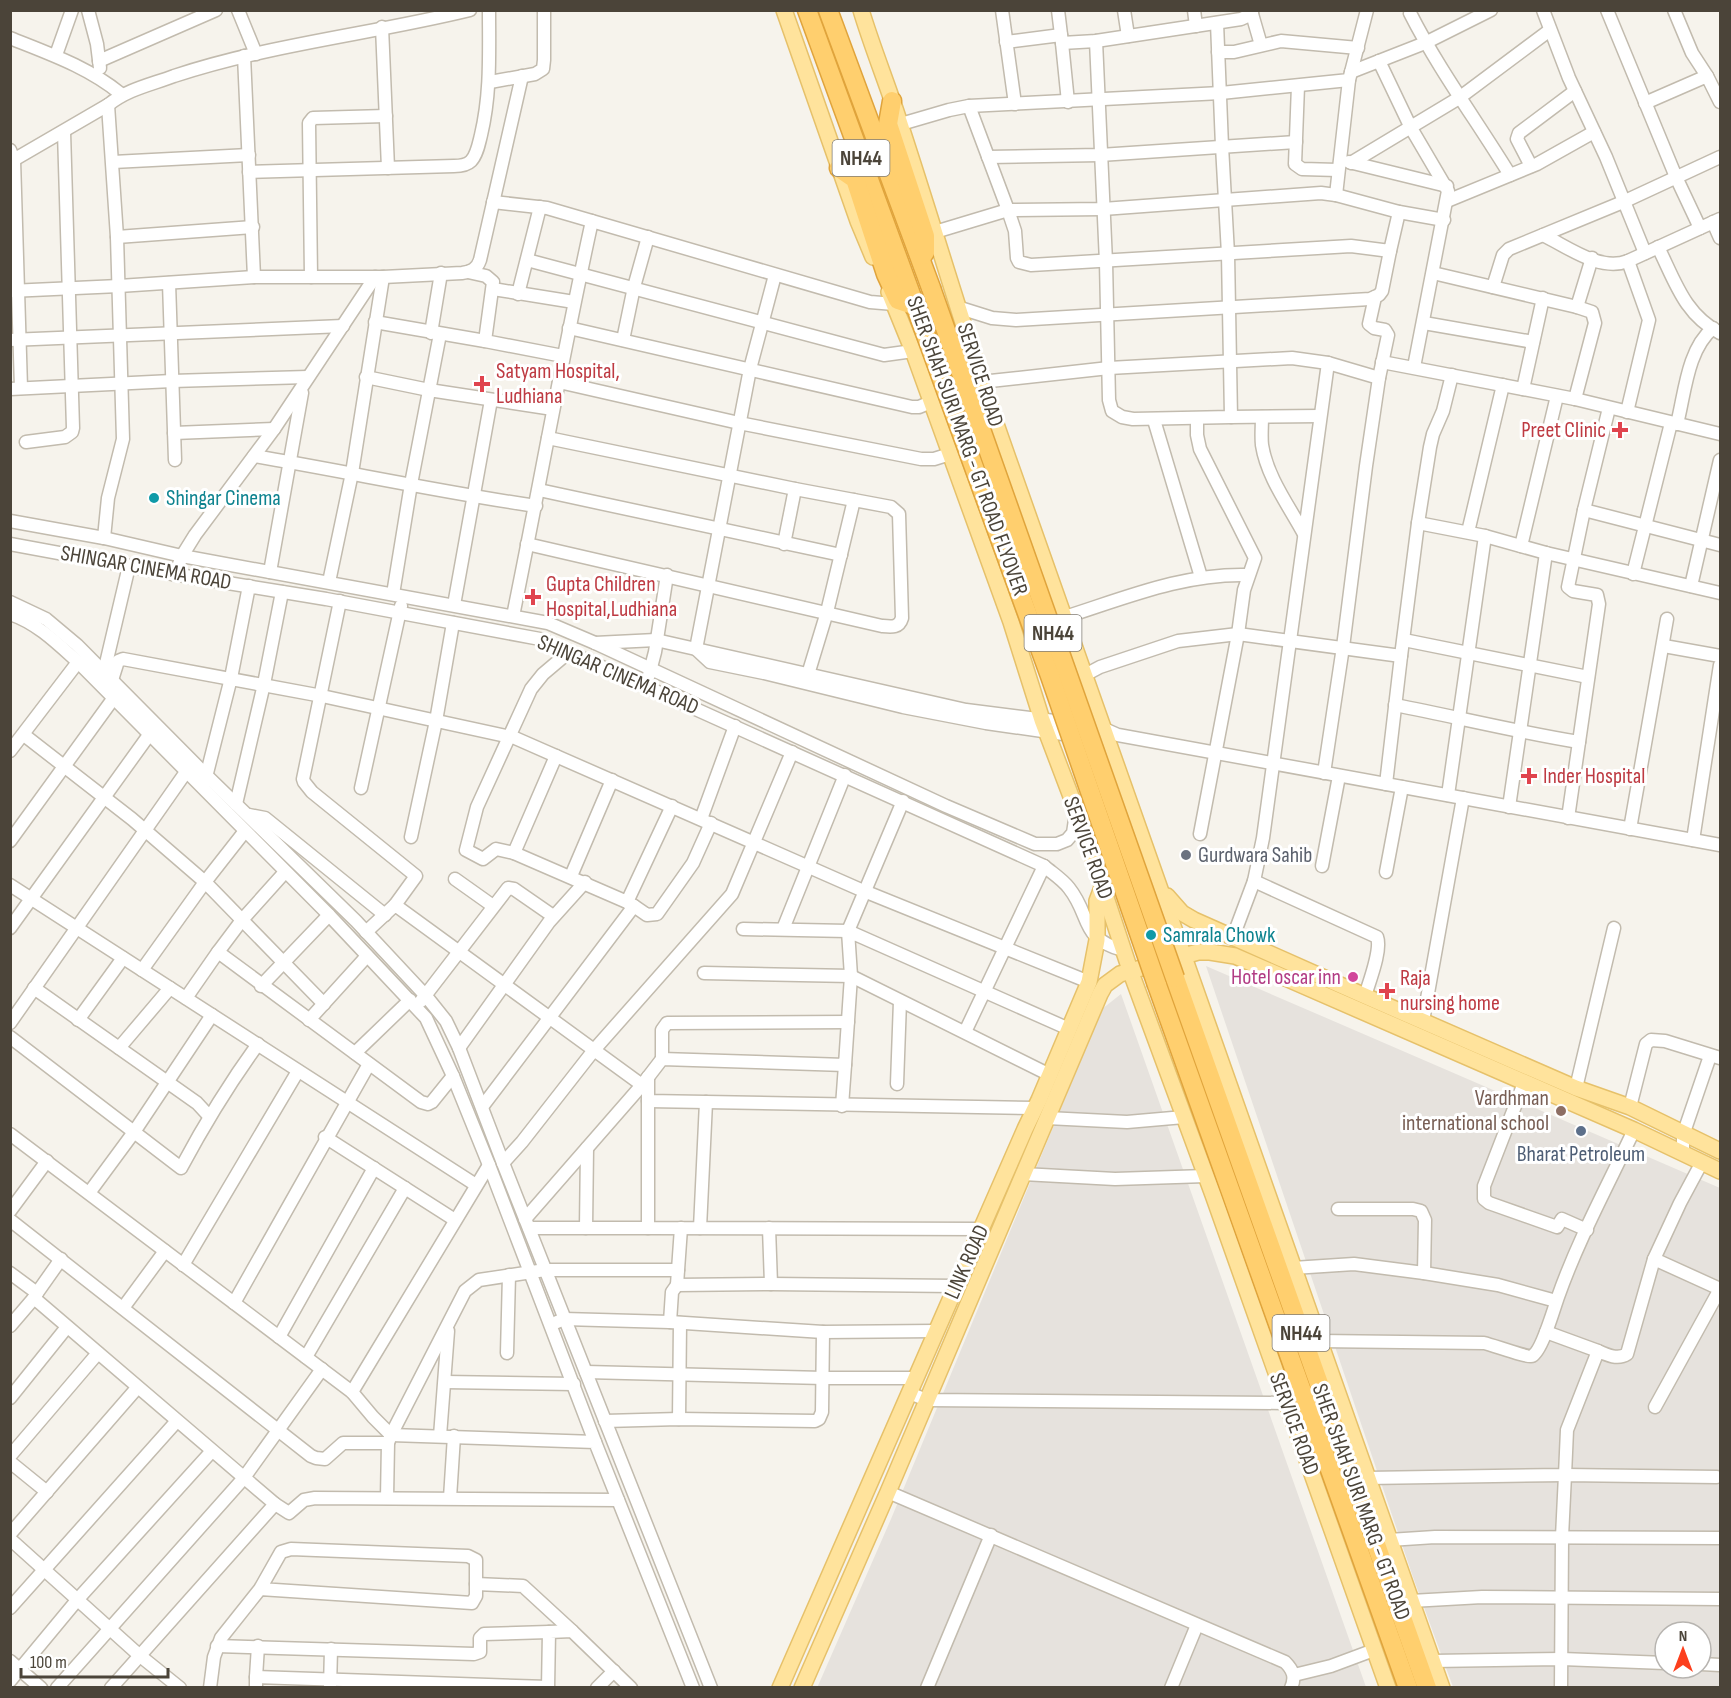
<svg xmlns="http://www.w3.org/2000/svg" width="1731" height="1698" font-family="'Sofia Sans Condensed',sans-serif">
<rect width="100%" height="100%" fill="#f6f3ec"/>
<!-- industrial -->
<g fill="#e6e2dd" fill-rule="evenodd">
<path d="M1206,966l514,222v499h-267l-40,-110zM1665,1632h36v36h-36z"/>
<polygon points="1121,994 1366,1687 817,1688 891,1519 1102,1009"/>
</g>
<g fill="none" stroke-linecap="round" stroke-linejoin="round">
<!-- minor casing -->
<g stroke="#c2bbae" stroke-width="15">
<g id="minor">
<polyline points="88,10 97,44 100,68"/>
<polyline points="238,10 256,54"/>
<polyline points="1002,10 1015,104"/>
<polyline points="1058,10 1062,43 1096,41 1241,19 1252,14 1252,10"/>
<polyline points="1124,10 1128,36"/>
<polyline points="1194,10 1196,26"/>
<polyline points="1543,10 1569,78 1606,157 1645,253"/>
<polyline points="1607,10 1676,177 1700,228"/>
<polyline points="1674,10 1692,53 1707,76"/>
<path d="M1410,13c29,57 67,108 100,162"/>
<polyline points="1252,14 1261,45"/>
<polyline points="382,27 388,168"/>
<path d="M10,38c40,16 78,29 111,56"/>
<polyline points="1096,41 1106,262 1109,400 1112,411 1122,417 1133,419 1231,417 1228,254 1222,146 1217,23"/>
<polyline points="1006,42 1061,35"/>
<polyline points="1062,43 1068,102"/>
<polyline points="1218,52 1234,52 1281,41 1358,48"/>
<polyline points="56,55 72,10"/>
<polyline points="244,56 254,277"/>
<polyline points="99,61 216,10"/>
<polyline points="1379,61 1411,128 1448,191 1414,367"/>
<polyline points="1351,72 1425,43 1491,10"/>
<polyline points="490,82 535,74 543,69 544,60 544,10"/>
<polyline points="1298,86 1295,164 1302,169 1338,170"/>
<polyline points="1645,103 1707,76 1720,102"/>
<polyline points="969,106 1008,210 1103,209 1321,193 1336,195 1399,212 1444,220"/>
<polyline points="901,124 949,110 969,106 1221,93 1349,80 1367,10"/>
<polyline points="10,150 14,160 21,388"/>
<polyline points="988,157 1100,155 1296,142"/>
<path d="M10,162l98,-57c20,-16 42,-20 66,-29 97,-32 198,-42 296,-66"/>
<polyline points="113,162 249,155"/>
<polyline points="1349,162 1447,186"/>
<polyline points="1351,163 1459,98 1550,30"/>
<polyline points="1531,166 1517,139 1519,133 1575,91"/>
<path d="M249,172l205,-6c6,0 13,-1 17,-5 6,-6 8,-18 10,-26 10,-42 8,-82 8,-125"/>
<polyline points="1336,195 1349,80"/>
<polyline points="1447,201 1537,164 1594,132"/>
<polyline points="493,202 547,208 870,302 894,304"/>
<polyline points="1713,222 1720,238"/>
<polyline points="935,232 1008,210 1015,231 1017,258 1019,262 1031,265 1351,246 1390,251 1399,212"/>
<path d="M1543,235c25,12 57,37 85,26l92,-42"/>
<polyline points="117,237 253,227"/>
<path d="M1658,247c17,34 26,67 62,86"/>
<polyline points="527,260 884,355 913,351"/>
<polyline points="468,272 486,276 493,282 485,341 563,356"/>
<polyline points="1433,273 1577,307 1592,312 1595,323 1575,399"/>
<polyline points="775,275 750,369 696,649 710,662 764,673 903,707 986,723 1077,736"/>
<polyline points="311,277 309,123 313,118 386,116"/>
<polyline points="169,283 175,460"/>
<polyline points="1493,287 1503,255 1509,249 1623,202 1720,157"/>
<polyline points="493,289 574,302"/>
<path d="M10,291l109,-5 135,-9h129l79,-4c9,-1 15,-4 18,-13l42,-184"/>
<polyline points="518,294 540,207"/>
<polyline points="957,307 992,318 1016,320 1370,299 1379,295 1382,291 1390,251"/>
<polyline points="1577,307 1592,258"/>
<polyline points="375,322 485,341"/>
<polyline points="1424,323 1533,342"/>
<polyline points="569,328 912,407 919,407 931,402"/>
<polyline points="431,333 441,273"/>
<polyline points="10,340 343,326"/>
<polyline points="623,340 634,287 648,237"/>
<polyline points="1382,362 1575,399 1720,434"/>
<path d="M1328,363l-65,475 -9,43 123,56c5,13 -8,45 -12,59"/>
<polyline points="366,377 429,390 553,409"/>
<polyline points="559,382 739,423 921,459 934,459 950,454"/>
<polyline points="981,382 1109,368 1292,358 1328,363 1379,378"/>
<polyline points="10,389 172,381 308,377"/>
<polyline points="1523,389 1543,298"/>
<polyline points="1609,408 1584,510 1720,545"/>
<polyline points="1627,412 1649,320 1628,261"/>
<polyline points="1231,417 1320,416"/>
<path d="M1262,417c0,9 -1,19 0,28 5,32 27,61 42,89"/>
<polyline points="1197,419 1197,435 1200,449 1255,558 1244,590 1238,634 1200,834"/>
<polyline points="1154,420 1201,577"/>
<path d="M1677,424c8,-31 10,-74 36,-96"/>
<polyline points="174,433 274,429"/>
<polyline points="26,442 65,437 72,432 73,428 64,132"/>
<path d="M254,456c94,16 187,36 282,50"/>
<polyline points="539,490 841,555"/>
<polyline points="10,521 104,538 182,556 548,623 595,643 946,806 1035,844 1057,844 1067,840 1073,833 1076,813"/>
<polyline points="1418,523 1485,536 1546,553 1720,593"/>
<polyline points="1468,532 1503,385"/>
<polyline points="104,538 108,498 123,439 117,237 108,105"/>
<path d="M10,544l157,29 159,26 214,40 504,227c8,7 18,13 25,22 23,29 10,50 54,62"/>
<path d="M527,544l355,82c10,1 17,2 20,-8l-3,-104 -8,-7 -96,-18 -247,-51"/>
<polyline points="784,544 795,489"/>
<polyline points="1521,546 1557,396"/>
<polyline points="270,572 302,393"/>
<polyline points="1633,574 1671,423"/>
<polyline points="175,575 182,556 195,535 274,429 375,277"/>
<polyline points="329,582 352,473 383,277"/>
<polyline points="1691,586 1720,460"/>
<polyline points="393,594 411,484 440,334"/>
<polyline points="340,601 303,779 304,782 312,792 416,876 395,905"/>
<polyline points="10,602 46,619 77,645 207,776 356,921 426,996 446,1021 459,1048 503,1163 711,1688"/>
<polyline points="454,605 491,400"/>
<path d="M10,614c27,9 47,29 68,48l251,253 97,103 27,58 36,89 106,277"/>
<path d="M513,616c27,-132 50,-264 79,-395"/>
<path d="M1065,617c60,-19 119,-44 183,-42"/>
<polyline points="1404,640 1588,677"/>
<polyline points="595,643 656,640 966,710 1071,723"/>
<polyline points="1664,646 1720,656"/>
<polyline points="569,652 543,674 531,689 477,807 466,850 483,859 496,849 514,853 627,902 672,806"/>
<polyline points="104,672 129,566"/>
<polyline points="649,675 655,652 667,575"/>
<polyline points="1085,675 1100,667 1178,641 1238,634 1401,656 1418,523 1430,447 1433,434 1443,411 1452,375"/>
<polyline points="112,680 118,661 123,659 322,696 515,738 859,889 1089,982"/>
<polyline points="806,681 827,612 854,500"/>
<path d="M1395,705c62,12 122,27 184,37"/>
<polyline points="1100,727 1118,735 1720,845"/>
<polyline points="24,735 132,819 205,882 324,1004"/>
<polyline points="10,751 78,662"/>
<polyline points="1324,773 1343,647 1366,466 1379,378 1388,335 1385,330 1374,328 1369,324 1375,297"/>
<polyline points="205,781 231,678 249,586"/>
<polyline points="1386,784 1401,656"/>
<polyline points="361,788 401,606"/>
<polyline points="1448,795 1485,536"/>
<polyline points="236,804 264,684 282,592"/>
<polyline points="1509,807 1546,553"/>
<polyline points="249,815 265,818 385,915"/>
<polyline points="1568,818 1599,604 1597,595 1573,591 1568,587 1584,510"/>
<polyline points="701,819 735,726"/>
<polyline points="1630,829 1667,619"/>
<polyline points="411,837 436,721 453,623"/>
<polyline points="1693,840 1720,665"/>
<polyline points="10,841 113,699"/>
<polyline points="514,853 556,756"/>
<polyline points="1322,866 1339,776"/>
<polyline points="1386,872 1402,787"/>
<polyline points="571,876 612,780"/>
<polyline points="455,879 493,906"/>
<polyline points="10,885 476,1185"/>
<polyline points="634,906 647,915 657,914 693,863 711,823"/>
<polyline points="10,928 149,735"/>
<polyline points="743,929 848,931 903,801"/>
<polyline points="783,929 845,775"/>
<polyline points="366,932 395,905 642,1085 662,1059 845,1065 851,976 848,931 1069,1029"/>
<polyline points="1233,937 1254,881"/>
<polyline points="218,952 242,920 285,872"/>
<polyline points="142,970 205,882 245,831"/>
<polyline points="704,973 851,976 1050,1075"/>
<polyline points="261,986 329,915"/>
<polyline points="34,988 197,1103 209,1116"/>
<polyline points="186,998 218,952 421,1102 428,1104 432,1102 453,1076"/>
<polyline points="421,1001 508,888 514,889 553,916"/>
<polyline points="78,1020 123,958"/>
<polyline points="309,1020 367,956"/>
<polyline points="1423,1021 1463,798"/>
<polyline points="10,1023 186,772"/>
<polyline points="965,1032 1044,866"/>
<path d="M10,1037l171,131c23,-43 48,-84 77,-124"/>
<polyline points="119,1048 170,988"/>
<polyline points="459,1048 549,922 585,882"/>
<polyline points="355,1053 410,1000"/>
<polyline points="662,1059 662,1030 667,1023 848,1022"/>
<polyline points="648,1077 648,1101 1035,1108"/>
<polyline points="1524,1083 1484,1186 1484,1199 1489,1203 1557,1227 1562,1219 1587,1230"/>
<polyline points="897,1084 900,1001"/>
<polyline points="1576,1088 1614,928"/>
<polyline points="648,1101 648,1228 981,1229"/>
<polyline points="842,1106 845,1065"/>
<polyline points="482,1107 634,906 627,902"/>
<polyline points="1630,1107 1646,1044 1651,1040 1665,1041 1720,1058"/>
<polyline points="1047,1118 1127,1122 1184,1117"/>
<polyline points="10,1134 352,1392 373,1417 391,1435 595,1442 693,1688"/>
<polyline points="325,1137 455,1220"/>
<polyline points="1683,1153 1683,1135 1710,1056"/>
<polyline points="503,1163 522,1142 594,1050 732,894 792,752"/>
<polyline points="1023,1174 1115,1179 1206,1176"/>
<polyline points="89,1193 134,1132 212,1015"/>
<polyline points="1338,1209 1413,1209 1421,1211 1425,1220 1424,1273"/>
<polyline points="10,1211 47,1161"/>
<polyline points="525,1219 642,1085"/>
<polyline points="10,1220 311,1456 316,1458 325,1459 343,1443 388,1443"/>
<polyline points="529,1228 648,1228"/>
<polyline points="586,1228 587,1148"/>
<polyline points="700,1228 706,1102"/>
<polyline points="769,1228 771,1284"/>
<polyline points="1654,1259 1720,1289"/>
<polyline points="183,1265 298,1071"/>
<polyline points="1293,1268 1354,1264 1424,1273 1498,1285 1556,1301"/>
<polyline points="678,1270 681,1228"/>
<polyline points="10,1273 37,1293 34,1298"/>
<polyline points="37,1293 61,1259"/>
<polyline points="234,1303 369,1064"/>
<polyline points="123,1308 165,1251"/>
<polyline points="557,1322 564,1319 670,1322 823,1332 936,1331"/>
<polyline points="670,1322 672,1292 677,1285"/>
<polyline points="10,1326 34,1298 275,1504 111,1688"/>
<polyline points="1546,1332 1598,1351"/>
<polyline points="279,1337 374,1168"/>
<path d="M1319,1341l165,2c9,2 44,15 48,13 10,-5 22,-48 26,-59 20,-57 50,-112 76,-167"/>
<polyline points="507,1353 509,1275"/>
<polyline points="306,1357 405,1188"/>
<polyline points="586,1372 824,1378 916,1378"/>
<polyline points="445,1382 574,1384"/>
<polyline points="352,1392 489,1165"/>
<polyline points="909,1393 927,1400 1286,1403"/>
<polyline points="10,1398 67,1327"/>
<polyline points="1655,1407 1720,1289"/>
<polyline points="679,1419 680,1323"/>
<polyline points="605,1421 679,1419 815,1421 819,1419 822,1412 823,1332"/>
<polyline points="440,1436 448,1331"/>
<polyline points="10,1456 98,1353"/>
<polyline points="10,1462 47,1492"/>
<path d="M1367,1478l198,-3 2,-45 31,-79c9,4 20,9 29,3l27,-95 26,-56 22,-41"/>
<path d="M888,1492l397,170c8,8 11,15 6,26"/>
<polyline points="387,1498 388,1443 391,1435 465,1291 479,1280 545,1270 678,1270 677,1285 771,1284 956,1286"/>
<polyline points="450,1498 454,1436"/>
<polyline points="275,1504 289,1513 304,1500 315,1498 618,1500"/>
<polyline points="10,1534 137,1388"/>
<polyline points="10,1539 139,1655 180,1688"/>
<polyline points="1389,1540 1435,1537 1720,1538"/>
<polyline points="476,1584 523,1586 572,1631"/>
<polyline points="1411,1601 1482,1597 1720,1599"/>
<polyline points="10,1608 176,1422"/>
<polyline points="217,1646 474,1654 480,1652 480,1638 484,1634 549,1632"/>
<polyline points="10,1661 41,1688"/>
<polyline points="1433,1661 1562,1659 1665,1663"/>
<polyline points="1701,1664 1720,1665"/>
<polyline points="1294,1675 1331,1666 1374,1650"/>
<polyline points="256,1677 258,1646"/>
<polyline points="10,1681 78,1599 211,1452"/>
<polyline points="57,1688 243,1479 322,1369"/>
<polyline points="210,1688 214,1657 221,1638 260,1589 281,1552 291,1549 468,1556 476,1560 476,1596 472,1603 260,1589"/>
<polyline points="256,1688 256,1677 548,1687"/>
<polyline points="330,1688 331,1649"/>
<polyline points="548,1688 549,1632 572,1631 631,1688"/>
<polyline points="597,1688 614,1671"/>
<polyline points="927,1688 991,1535"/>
<polyline points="1171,1688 1197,1625"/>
<polyline points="1561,1688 1562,1537 1565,1475 1717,1477"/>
</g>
</g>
<!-- major casing -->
<g stroke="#e6c16a" stroke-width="18">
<g id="major">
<polyline points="784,10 858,221 873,257"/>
<path d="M861,10c12,40 28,78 40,117 33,101 63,203 97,303l444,1258"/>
<polyline points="889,292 913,351 1011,622 1042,720 1083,828 1130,970 1213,1195 1388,1688"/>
<polyline points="1167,896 1182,913 1194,920 1365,996 1576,1088 1630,1107 1720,1151"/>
<polyline points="780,1688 1025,1129 1039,1100 1089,982 1097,940 1097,901 1103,885"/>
<polyline points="802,1688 888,1492 1100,994 1105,985 1120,974 1198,952 1210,952 1235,956 1634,1130 1720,1171"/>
</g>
</g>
<!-- highway casing -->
<g stroke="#e0a43c" stroke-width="21">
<g id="highway">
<polyline points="807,10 920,319"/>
<polyline points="828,10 931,288"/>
<polyline points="892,101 888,124 925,236 925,252 923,255"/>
<polyline points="839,168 855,179 886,274 898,300 916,306"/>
<polyline points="1175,978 1427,1688"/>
<polyline points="1157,985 1408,1688"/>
</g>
</g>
<!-- minor -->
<use href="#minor" stroke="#fff" stroke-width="12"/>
<!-- major -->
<use href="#major" stroke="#ffe39c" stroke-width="15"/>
<!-- highway -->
<use href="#highway" stroke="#ffcf6e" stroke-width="18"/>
<!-- highway-bridge casing -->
<g stroke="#e0a43c" stroke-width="21" stroke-linecap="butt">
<g id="highway-bridge">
<polyline points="931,288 1175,978"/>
<polyline points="920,319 1050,676 1157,985"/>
</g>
</g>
<!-- highway-bridge -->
<use href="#highway-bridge" stroke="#ffcf6e" stroke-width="18"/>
</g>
<!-- markers -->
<g fill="#e0444e" stroke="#fff" stroke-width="2">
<path d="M479 375h6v6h6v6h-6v6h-6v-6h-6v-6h6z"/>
<path d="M1617 421h6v6h6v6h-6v6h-6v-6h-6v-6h6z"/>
<path d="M530 588h6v6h6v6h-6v6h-6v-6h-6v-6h6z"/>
<path d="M1526 767h6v6h6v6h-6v6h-6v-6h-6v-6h6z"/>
<path d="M1384 982h6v6h6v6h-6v6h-6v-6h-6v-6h6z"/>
</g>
<g fill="#0f9aa8" stroke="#fff" stroke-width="2">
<circle cx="154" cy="498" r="6"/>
<circle cx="1151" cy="935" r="6"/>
</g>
<circle fill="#6b7280" stroke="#fff" stroke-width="2" cx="1186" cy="855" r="6"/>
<circle fill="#d1479c" stroke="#fff" stroke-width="2" cx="1353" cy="977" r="6"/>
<circle fill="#8d6e63" stroke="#fff" stroke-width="2" cx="1561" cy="1111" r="6"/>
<circle fill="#5c6f8a" stroke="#fff" stroke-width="2" cx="1581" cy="1131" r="6"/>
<g text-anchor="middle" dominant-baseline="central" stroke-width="6" stroke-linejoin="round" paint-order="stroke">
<!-- shield labels -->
<g fill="#fff" stroke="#817c74" stroke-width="1.5">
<rect x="832.5" y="140" width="57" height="36" rx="4.5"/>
<rect x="1024.5" y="615" width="57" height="36" rx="4.5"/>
<rect x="1272.5" y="1315" width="57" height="36" rx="4.5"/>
</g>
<g font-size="21" font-weight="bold" fill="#4b4439">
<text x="861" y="158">NH44</text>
<text x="1053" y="633">NH44</text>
<text x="1301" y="1333">NH44</text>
</g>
<!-- health labels -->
<g font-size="22" fill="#be3a42" stroke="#fff" text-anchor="start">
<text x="496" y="371">Satyam Hospital,<tspan x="496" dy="25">Ludhiana</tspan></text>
<text x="1606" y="430" text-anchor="end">Preet Clinic</text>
<text x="546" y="584">Gupta Children<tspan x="546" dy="25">Hospital,Ludhiana</tspan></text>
<text x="1543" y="776">Inder Hospital</text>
<text x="1400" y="978">Raja<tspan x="1400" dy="25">nursing home</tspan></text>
</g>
<!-- street labels -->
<g font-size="22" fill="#4b4439" stroke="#fff">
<text transform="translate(980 375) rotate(72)">SERVICE ROAD</text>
<text transform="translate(967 446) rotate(70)">SHER SHAH SURI MARG - GT ROAD FLYOVER</text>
<text transform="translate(146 568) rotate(10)">SHINGAR CINEMA ROAD</text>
<text transform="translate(618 675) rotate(23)">SHINGAR CINEMA ROAD</text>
<text transform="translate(1088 848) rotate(70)">SERVICE ROAD</text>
<text transform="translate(967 1262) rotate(-66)">LINK ROAD</text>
<text transform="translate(1294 1424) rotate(70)">SERVICE ROAD</text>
<text transform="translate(1361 1502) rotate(70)">SHER SHAH SURI MARG - GT ROAD</text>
</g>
<!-- culture labels -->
<g font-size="22" fill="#0d838f" stroke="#fff" text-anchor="start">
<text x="166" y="498">Shingar Cinema</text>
<text x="1163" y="935">Samrala Chowk</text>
</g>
<!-- worship labels -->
<g font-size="22" fill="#5b616d" stroke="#fff" text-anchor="start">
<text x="1198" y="855">Gurdwara Sahib</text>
</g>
<!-- hotel labels -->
<g font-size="22" fill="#b23c85" stroke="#fff" text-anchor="end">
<text x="1341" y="977">Hotel oscar inn</text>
</g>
<!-- education labels -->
<g font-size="22" fill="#785e54" stroke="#fff" text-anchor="end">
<text x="1549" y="1098">Vardhman<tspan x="1549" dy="25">international school</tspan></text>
</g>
<!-- service labels -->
<g font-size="22" fill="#4e5e75" stroke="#fff">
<text x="1581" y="1154">Bharat Petroleum</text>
</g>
</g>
<!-- border -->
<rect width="1731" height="1698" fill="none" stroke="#4b4439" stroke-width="24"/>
<!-- north arrow -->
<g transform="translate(1683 1650)"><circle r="28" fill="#ffffff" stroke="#b7b4b0" stroke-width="1.5"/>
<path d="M0-4.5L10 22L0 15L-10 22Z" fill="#fc3f1d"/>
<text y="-9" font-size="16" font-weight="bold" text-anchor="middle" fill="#4b4439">N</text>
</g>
<!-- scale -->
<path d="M21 1668v9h147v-9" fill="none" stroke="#4b4439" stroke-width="3"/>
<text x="30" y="1668" font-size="18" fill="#4b4439" stroke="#ffffff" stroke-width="4.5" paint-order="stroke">100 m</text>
</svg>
